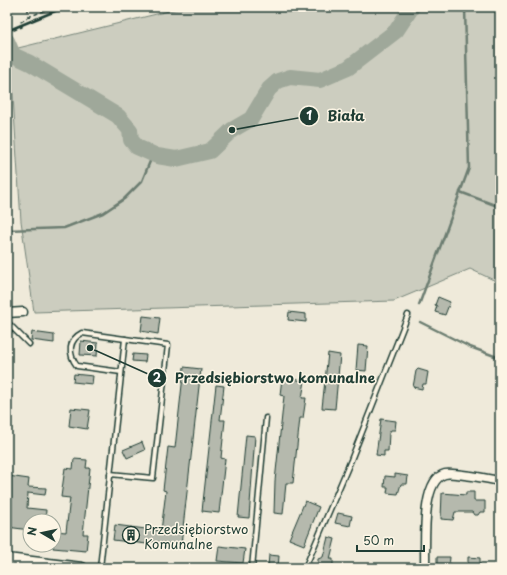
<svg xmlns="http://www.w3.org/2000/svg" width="507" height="575" font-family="'Playpen Sans',sans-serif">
<rect width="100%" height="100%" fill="#efeada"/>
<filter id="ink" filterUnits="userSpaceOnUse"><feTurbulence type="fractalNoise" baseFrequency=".025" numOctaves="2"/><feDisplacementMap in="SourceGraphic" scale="8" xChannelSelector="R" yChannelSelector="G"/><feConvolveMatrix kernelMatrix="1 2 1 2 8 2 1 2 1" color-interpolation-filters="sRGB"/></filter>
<g filter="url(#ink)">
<!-- green -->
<polygon fill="#cccdbf" stroke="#76857a" points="185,7 500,7 500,283 470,269 394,301 34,312 21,221 10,50"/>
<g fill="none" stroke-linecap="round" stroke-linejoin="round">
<!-- stream -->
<g stroke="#6c7d71" stroke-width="2.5">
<polyline points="460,192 500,207"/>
<polyline points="7,230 64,228 103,213 124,199 142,181 153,154"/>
<polyline points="419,305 469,168 465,7"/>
<polyline points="420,322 470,347 500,358"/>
</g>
<!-- river -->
<polyline stroke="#9fa89a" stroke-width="16" points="7,41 13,55 30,63 118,116 130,130 131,140 137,147 157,156 176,159 210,151 232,130 251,119 269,89 278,81 290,77 320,80 348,68 396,31 412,7"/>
</g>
<!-- building -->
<g fill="#b5b9ad" stroke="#1f3d34">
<polygon points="438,297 450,302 445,315 435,312 437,306 435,305"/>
<polygon points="289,312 306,314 306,322 288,320"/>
<polygon points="143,316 160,318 158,334 141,331"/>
<polygon points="32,332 54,335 54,343 31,340"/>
<polygon points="81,341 98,343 97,356 80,355"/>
<polygon points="358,345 368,346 366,371 356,370"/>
<polygon points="328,353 340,355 335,409 322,408"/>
<polygon points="133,354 146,355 145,362 132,361"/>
<polygon points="184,367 201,369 181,545 148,541 147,544 113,540 115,525 161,531 166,491 163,490 168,447 175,448"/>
<polygon points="418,369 428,372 426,384 423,384 422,389 413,387 416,371"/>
<polygon points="74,374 93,376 92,384 73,382"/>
<polygon points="282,378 305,381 302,398 306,398 303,418 300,418 293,483 286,483 283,514 274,513 275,481 284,396 280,395"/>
<polygon points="216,385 224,386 220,420 225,420 221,458 225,459 219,513 202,511"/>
<polygon points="71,408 90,410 87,429 69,426"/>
<polygon points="381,419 396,421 395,430 391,430 389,433 388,451 384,451 384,456 376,455"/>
<polygon points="246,435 255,436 249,518 238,517"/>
<polygon points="142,442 145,450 127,458 123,450"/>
<polygon points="74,459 87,460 86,468 90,468 83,534 88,534 86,551 53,548 55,531 66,532 70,498 61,497 65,468 73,469"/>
<polygon points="395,474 408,476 407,484 401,484 398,494 387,493 388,487 384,487 385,476 395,477"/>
<polygon points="8,476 29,479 28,487 46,488 45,495 28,493 27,508 46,510 45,521 30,521 30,530 7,527"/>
<polygon points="466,492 474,492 474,501 485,501 485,512 480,512 478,515 474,515 472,512 455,512 453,520 441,519 442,493 466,495"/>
<polygon points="305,501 319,507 304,545 289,539"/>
<polygon points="338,513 352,516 350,526 335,523"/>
<polygon points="328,537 335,539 330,559 333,559 333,568 318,568 318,559 323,557"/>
<polygon points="219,546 245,549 243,563 217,561"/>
<polygon points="269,555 279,556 278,568 268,566"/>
<polygon points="437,557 450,557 449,568 437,568"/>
<polygon points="468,557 480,558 480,568 468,568"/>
</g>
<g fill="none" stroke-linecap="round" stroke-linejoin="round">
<!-- service casing -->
<g stroke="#1f3d34" stroke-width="7">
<g id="service">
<polyline points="7,322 29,344"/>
<path d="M110,474l43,4 15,-133 -86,-12c-14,7 -14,21 -5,33l44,6"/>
<polyline points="100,568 125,339"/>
<polyline points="252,568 266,418"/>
<polyline points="305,568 351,460 408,315"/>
</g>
</g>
<!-- minor casing -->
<g stroke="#1f3d34" stroke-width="11">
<g id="minor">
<polyline points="7,313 23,312"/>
<path d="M425,568c1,-21 -5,-88 20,-94 8,-2 44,5 55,7"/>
</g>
</g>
<!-- tertiary casing -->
<g stroke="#1f3d34" stroke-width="13">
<polyline id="tertiary" points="7,559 82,568"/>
</g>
<!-- path -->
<g stroke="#1f3d34" stroke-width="1.5" stroke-dasharray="4 3" stroke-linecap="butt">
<polyline points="28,17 54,7"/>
<polyline points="7,33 22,27 21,22 28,17 28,7"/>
<polyline points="7,75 9,81 7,110"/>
</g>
<!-- service -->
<use href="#service" stroke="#fcf5e5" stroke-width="4"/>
<!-- minor -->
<use href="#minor" stroke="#fcf5e5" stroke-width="8"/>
<!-- tertiary -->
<use href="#tertiary" stroke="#fcf5e5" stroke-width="10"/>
<!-- rail -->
<polyline stroke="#1f3d34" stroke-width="2.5" points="7,31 65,7"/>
</g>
</g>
<!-- icons -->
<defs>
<g id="building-ring" transform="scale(0.9)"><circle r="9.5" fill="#fcf5e5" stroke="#1f3d34" stroke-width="1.5"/><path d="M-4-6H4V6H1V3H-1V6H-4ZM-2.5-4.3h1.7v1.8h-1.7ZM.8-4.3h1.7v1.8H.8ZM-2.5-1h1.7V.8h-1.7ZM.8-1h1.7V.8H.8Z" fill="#1f3d34"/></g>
</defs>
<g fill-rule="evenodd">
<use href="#building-ring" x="131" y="535"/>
</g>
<g text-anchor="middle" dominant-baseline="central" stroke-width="3" stroke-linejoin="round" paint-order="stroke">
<!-- poi labels -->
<g font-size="13" fill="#1f3d34" stroke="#fcf5e5" text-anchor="start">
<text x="144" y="528">Przedsiębiorstwo<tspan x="144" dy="15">Komunalne</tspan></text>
</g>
</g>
<!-- callouts -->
<path fill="none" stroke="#1f3d34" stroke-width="1.5" d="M232 130L309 116M90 348L157 378"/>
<g fill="#1f3d34" stroke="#fcf5e5" stroke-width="1.5">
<circle cx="232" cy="130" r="4"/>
<circle cx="90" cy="348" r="4"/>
<circle cx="309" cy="116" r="10"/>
<circle cx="157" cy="378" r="10"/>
</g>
<g font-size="12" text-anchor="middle" font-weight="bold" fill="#fff">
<text x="309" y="120">1</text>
<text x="157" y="382">2</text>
</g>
<g font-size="14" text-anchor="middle" font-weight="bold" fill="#1f3d34" stroke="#fcf5e5" stroke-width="3" stroke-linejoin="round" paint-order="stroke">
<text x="346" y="121">Biała</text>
<text x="275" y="383">Przedsiębiorstwo komunalne</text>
</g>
<!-- margin -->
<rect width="507" height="575" fill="none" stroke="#fcf5e5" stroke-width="24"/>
<rect x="12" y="12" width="483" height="551" fill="none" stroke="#1f3d34" stroke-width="1.5" filter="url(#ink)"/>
<!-- north arrow -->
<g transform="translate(42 533) rotate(279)"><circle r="19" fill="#fcf5e5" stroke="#a4ab9e"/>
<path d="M0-3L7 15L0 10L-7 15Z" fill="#1f3d34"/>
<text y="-6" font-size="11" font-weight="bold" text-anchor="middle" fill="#1f3d34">N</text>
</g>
<!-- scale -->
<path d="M357 545v6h67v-6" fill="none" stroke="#1f3d34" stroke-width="2"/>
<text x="363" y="545" font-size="12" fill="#1f3d34" stroke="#fcf5e5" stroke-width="3" paint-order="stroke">50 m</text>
</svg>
